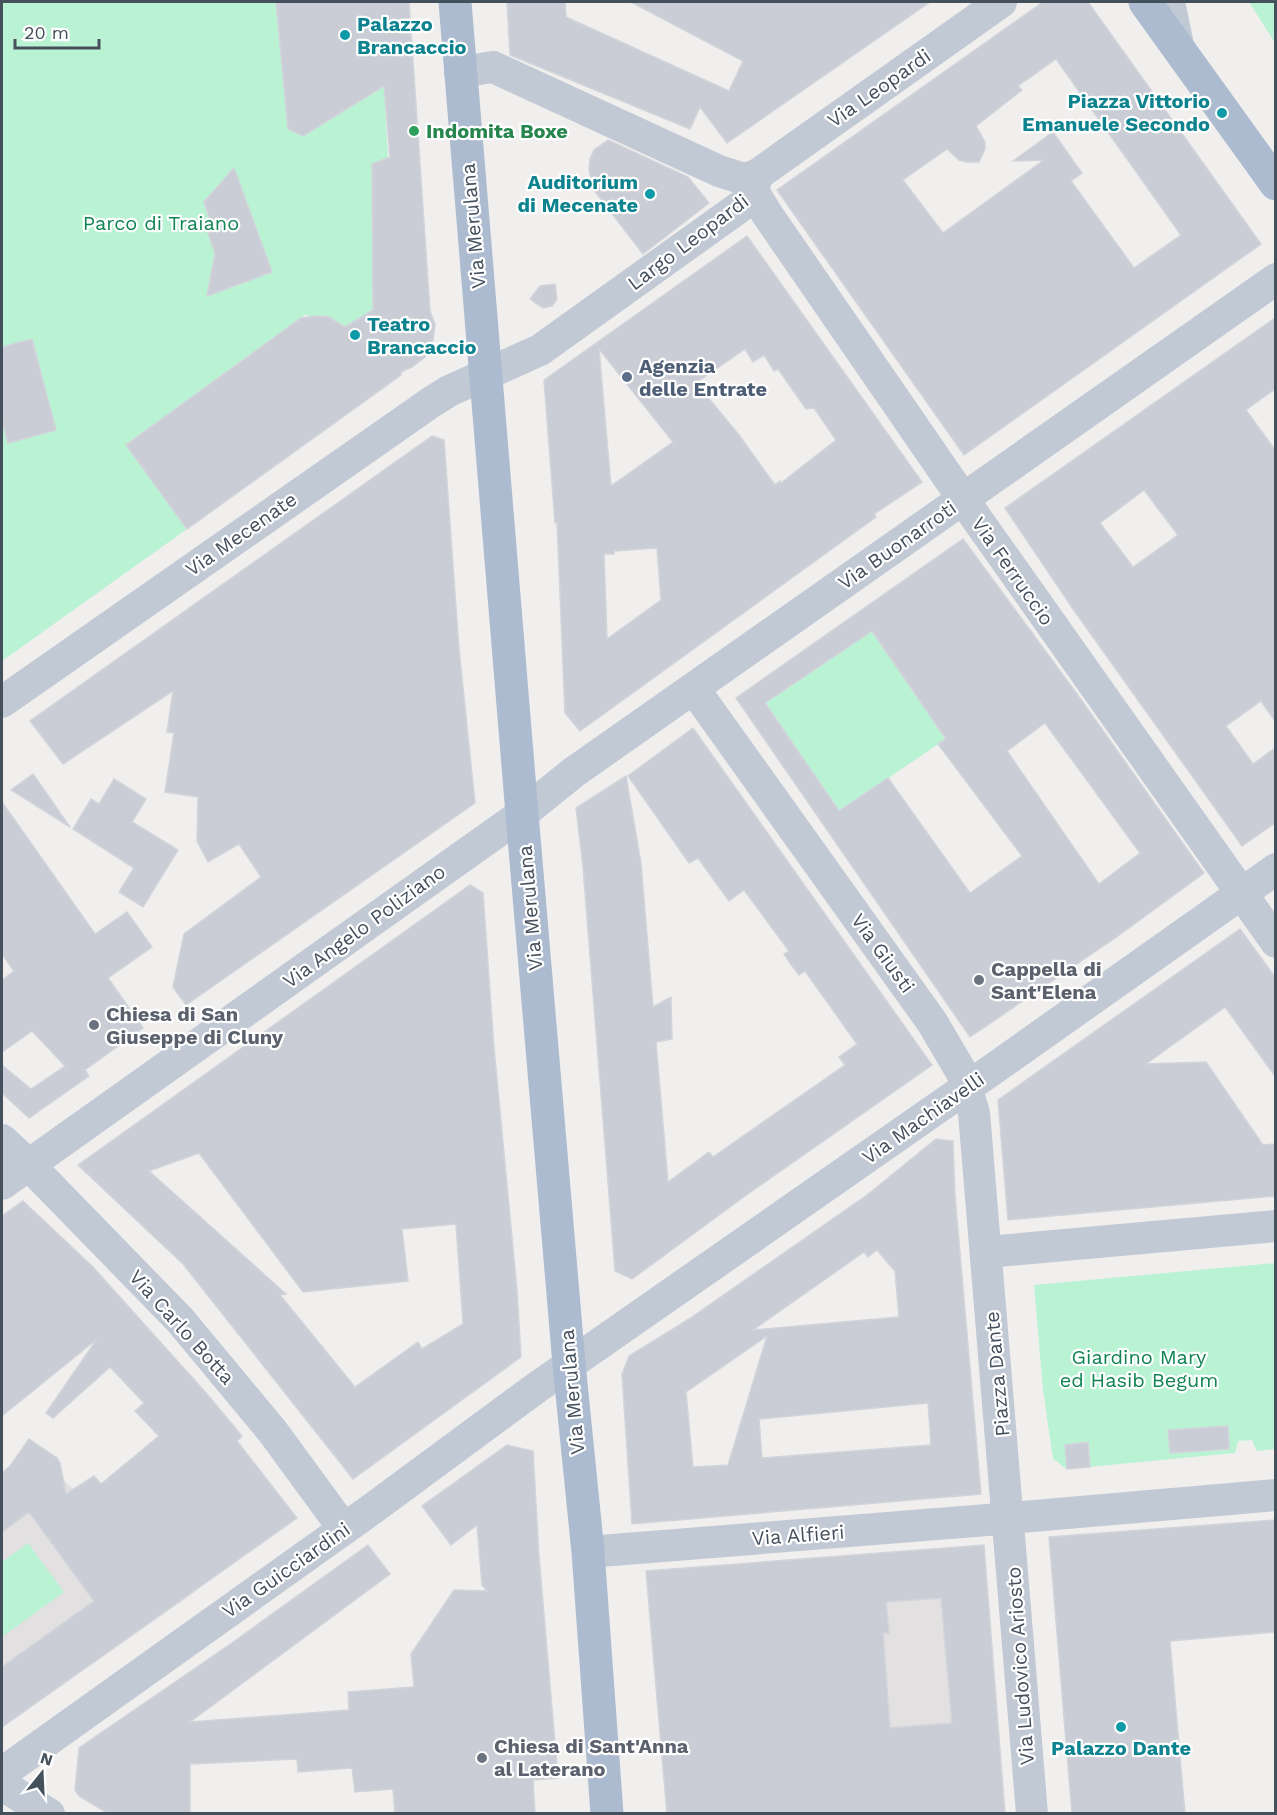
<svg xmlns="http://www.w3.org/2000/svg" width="1277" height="1815" font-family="'Work Sans',sans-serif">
<rect width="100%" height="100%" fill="#f1efee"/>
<!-- education -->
<g fill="#e2e0e0">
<polygon points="33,1447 46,1450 57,1458 60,1476 73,1489 94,1476 195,1592 10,1722 2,1722 2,1473"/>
<polygon points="984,1545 1005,1813 838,1813 817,1558"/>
</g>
<!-- green -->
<g fill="#baf2d4">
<path d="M2,2h274l13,127 95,-43 4,72 -16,6 1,146 -31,19c-9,-11 -17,-16 -32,-11l-4,-4 -180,131 61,84 -185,132z"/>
<polygon points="1249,2 1275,2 1275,43"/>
<polygon points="872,631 946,739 839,811 765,703"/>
<polygon points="1275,1263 1275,1449 1257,1451 1252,1440 1238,1441 1235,1453 1067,1469 1053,1459 1043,1390 1034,1285"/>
<polygon points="28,1543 64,1592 2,1637 2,1562"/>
</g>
<!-- building -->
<g fill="#cacdd5" stroke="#d2d4db" stroke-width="1.5" fill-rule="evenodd">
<polygon points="276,2 409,2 430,311 435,324 433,341 425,357 412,367 401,372 401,375 187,529 126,445 301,318 320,316 329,317 345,327 373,310 372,164 390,157 384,86 303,136 288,129"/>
<polygon points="507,2 565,2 566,17 729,91 743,61 631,2 930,2 727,143 700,107 690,129 510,55"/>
<path d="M1043,2h45l173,242 -297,211 -187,-265zM1056,59l125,176 -47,33 -63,-87 11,-8 -29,-41 -40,29 31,-1 -101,73 -40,-53 44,-31 12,11 7,2h13l6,-13v-7l-9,-16 46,-36 -4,-4z"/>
<polygon points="608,140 688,177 709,203 643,254 593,189 589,169 590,159 594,150"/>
<polygon points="234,168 272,272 207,296 215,253 208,233 213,231 204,202"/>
<path d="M747,236l175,246 -48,32 2,3 -296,214 -15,-18 -8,-191 -2,1 -11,-143zM599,349l74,93 -62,44zM745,349l8,13 11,-7 10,16 4,-2 28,40 8,-1 22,32 -55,43 -1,-2 -5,4 -36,-50 -43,-52zM657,548l4,52 -54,39 -3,-85h10v-3z"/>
<polygon points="555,284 557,299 552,306 543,308 530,299 540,286"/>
<path d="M1275,318v71l-29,21 29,40v271l-14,-20 -35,25 27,38 22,-16v75l-33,23 -169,-237 -68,-101zM1144,490l34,45 -45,32 -33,-44z"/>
<polygon points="32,339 56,430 8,443 2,420 2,347"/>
<polygon points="432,436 444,440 459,649 475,803 186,1005 173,987 184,934 261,877 239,844 208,862 197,841 198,797 165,792 174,733 167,732 173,691 63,764 30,721"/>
<path d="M963,539l114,155 127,179 -86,63 -148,101 -234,-339zM872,631l74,108 -8,5 84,112 -52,37 -82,-115 -49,33 -74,-108zM1045,723l95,130 -41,31 -92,-133z"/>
<polygon points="693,728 932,1065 745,1196 632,1279 615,1271 583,867 576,808 626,776 641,863 653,1007 671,997 672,1039 656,1042 668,1182 709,1152 713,1157 845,1065 839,1057 857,1044 805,971 799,975 792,966 784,954 789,951 744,890 729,901 698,858 689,863 628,776"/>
<polygon points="33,774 70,827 11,790"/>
<polygon points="114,779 146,799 132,822 178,850 143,907 119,892 134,868 73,829 91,799 99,804"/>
<polygon points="2,802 95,934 127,912 152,947 108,978 143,1028 85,1070 89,1076 29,1118 2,1093 2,1065 31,1089 65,1066 32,1031 2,1052 2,980 14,971 2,954"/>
<path d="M470,885l13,8 11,155 23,242 4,67 -168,122 -170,-215 -105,-99zM199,1153l104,139 105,-11 -6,-52 54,-5 7,100 -41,25 -4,-7 -63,45 -75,-92 6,-1 -137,-123z"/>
<polygon points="1240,929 1275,977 1275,1076 1225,1007 1146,1064 1206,1062 1263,1145 1275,1144 1275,1196 1008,1220 998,1100"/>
<path d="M936,1139l17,2 2,55 26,298 -349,30 -10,-150 7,-18 60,-37 178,-124zM877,1250l18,21 4,46 -146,13 111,-78 4,5zM767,1336l-39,129 -35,2 -7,-75zM928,1403l3,42 -169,13 -3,-39z"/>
<polygon points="23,1201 93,1267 207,1394 242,1436 237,1441 297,1518 2,1727 2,1667 94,1601 29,1512 2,1532 2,1473 10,1466 29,1439 57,1458 60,1463 66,1494 94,1476 101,1484 159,1436 135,1411 144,1403 110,1367 53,1418 46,1413 97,1339 2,1416 2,1216"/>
<polygon points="1228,1426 1229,1449 1170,1453 1168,1430"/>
<polygon points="1088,1442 1090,1467 1067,1469 1065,1445"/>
<polygon points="507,1445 533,1451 539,1556 558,1778 533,1780 535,1814 395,1814 393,1789 355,1792 352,1768 298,1772 297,1759 190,1764 190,1814 109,1814 79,1796 75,1790 79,1748 229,1645 368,1545 390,1574 190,1722 349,1710 348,1692 414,1687 411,1654 454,1590 487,1591 482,1585 477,1525 451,1545 422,1506"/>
<polygon points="1275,1520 1275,1632 1170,1641 1185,1814 1072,1814 1049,1537"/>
<path d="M984,1545l21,269h-338l-21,-243zM941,1598l11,125 -62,5 -7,-95h6l-3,-31z"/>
</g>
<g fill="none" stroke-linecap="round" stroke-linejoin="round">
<!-- minor -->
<g stroke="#c1c9d5" stroke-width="32">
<polyline points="1169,2 1179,50"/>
<polyline points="460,72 493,67 719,171 744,179 757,175 1001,2"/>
<polyline points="757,175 753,191 767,214 979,522 1276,942"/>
<polyline points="694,689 932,1022 962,1073 974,1113 1032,1814"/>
<polyline points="2,702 430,403 449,391 540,350 755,196"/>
<polyline points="2,1140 29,1165 180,1320 273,1432 344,1529"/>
<polyline points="2,1184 522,814 574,772 1276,279"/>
<polyline points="987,1252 1276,1226"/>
<polyline points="588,1552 987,1520 1276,1495"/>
<polyline points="2,1773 372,1509 536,1388 989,1072 1276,869"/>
<polyline points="2,1785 49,1814"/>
</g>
<!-- major -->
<g stroke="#acbbcf" stroke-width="33">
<polyline points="455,2 522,814 569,1364 588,1552 607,1814"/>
<polyline points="1145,2 1276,184"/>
</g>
</g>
<!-- markers -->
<g fill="#0f9aa8" stroke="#fff" stroke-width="2">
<circle cx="345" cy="35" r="6"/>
<circle cx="1222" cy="113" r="6"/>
<circle cx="650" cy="194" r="6"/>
<circle cx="355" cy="335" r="6"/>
<circle cx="1121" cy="1727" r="6"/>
</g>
<circle fill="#2e9e5b" stroke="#fff" stroke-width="2" cx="414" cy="131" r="6"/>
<circle fill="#5c6f8a" stroke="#fff" stroke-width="2" cx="627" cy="377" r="6"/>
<g fill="#6b7280" stroke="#fff" stroke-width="2">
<circle cx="979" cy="980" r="6"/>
<circle cx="94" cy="1025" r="6"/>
<circle cx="482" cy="1758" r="6"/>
</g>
<g text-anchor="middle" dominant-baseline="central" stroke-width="4.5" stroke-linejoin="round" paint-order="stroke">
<!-- culture labels -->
<g font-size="20" font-weight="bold" fill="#0d838f" stroke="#fff" text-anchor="start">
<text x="357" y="24">Palazzo<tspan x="357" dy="23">Brancaccio</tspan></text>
<text x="1210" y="101" text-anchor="end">Piazza Vittorio<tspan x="1210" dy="23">Emanuele Secondo</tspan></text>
<text x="638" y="182" text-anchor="end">Auditorium<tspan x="638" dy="23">di Mecenate</tspan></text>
<text x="367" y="324">Teatro<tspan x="367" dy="23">Brancaccio</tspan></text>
<text x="1121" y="1748" text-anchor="middle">Palazzo Dante</text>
</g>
<!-- street labels -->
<g font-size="20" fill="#45505d" stroke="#fff">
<text transform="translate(879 88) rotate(-35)">Via Leopardi</text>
<text transform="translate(473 226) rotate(-95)">Via Merulana</text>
<text transform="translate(688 242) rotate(-37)">Largo Leopardi</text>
<text transform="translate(241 534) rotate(-35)">Via Mecenate</text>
<text transform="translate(897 545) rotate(-35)">Via Buonarroti</text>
<text transform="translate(1013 571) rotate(55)">Via Ferruccio</text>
<text transform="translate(530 908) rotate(-95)">Via Merulana</text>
<text transform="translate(364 926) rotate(-36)">Via Angelo Poliziano</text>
<text transform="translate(883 953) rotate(54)">Via Giusti</text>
<text transform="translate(923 1118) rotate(-35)">Via Machiavelli</text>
<text transform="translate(182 1327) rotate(48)">Via Carlo Botta</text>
<text transform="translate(997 1374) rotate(-95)">Piazza Dante</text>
<text transform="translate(572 1392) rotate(-95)">Via Merulana</text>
<text transform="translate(798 1535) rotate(-4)">Via Alfieri</text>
<text transform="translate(286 1570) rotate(-35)">Via Guicciardini</text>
<text transform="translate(1020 1666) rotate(-94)">Via Ludovico Ariosto</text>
</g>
<!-- leisure labels -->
<g font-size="20" font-weight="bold" fill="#27864d" stroke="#fff" text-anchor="start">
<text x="426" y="131">Indomita Boxe</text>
</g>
<!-- park labels -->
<g font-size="20" fill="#118454" stroke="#fff">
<text x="161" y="223">Parco di Traiano</text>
<text x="1139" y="1357">Giardino Mary<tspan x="1139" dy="23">ed Hasib Begum</tspan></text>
</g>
<!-- service labels -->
<g font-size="20" font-weight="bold" fill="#4e5e75" stroke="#fff" text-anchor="start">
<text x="639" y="366">Agenzia<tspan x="639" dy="23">delle Entrate</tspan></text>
</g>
<!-- worship labels -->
<g font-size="20" font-weight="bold" fill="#5b616d" stroke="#fff" text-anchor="start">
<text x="991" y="969">Cappella di<tspan x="991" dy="23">Sant'Elena</tspan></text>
<text x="106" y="1014">Chiesa di San<tspan x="106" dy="23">Giuseppe di Cluny</tspan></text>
<text x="494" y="1746">Chiesa di Sant'Anna<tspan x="494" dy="23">al Laterano</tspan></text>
</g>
</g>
<!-- border -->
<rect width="1277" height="1815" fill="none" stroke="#45505d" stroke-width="6"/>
<!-- north arrow -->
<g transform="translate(42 1773) rotate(18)" stroke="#ffffff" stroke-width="4.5" paint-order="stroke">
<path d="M0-4.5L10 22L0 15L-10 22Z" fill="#45505d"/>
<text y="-9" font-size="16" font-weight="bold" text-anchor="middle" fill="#45505d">N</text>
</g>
<!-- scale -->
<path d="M15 39v9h84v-9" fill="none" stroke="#45505d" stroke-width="3"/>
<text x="24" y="39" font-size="18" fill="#45505d" stroke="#ffffff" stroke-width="4.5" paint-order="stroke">20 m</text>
</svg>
